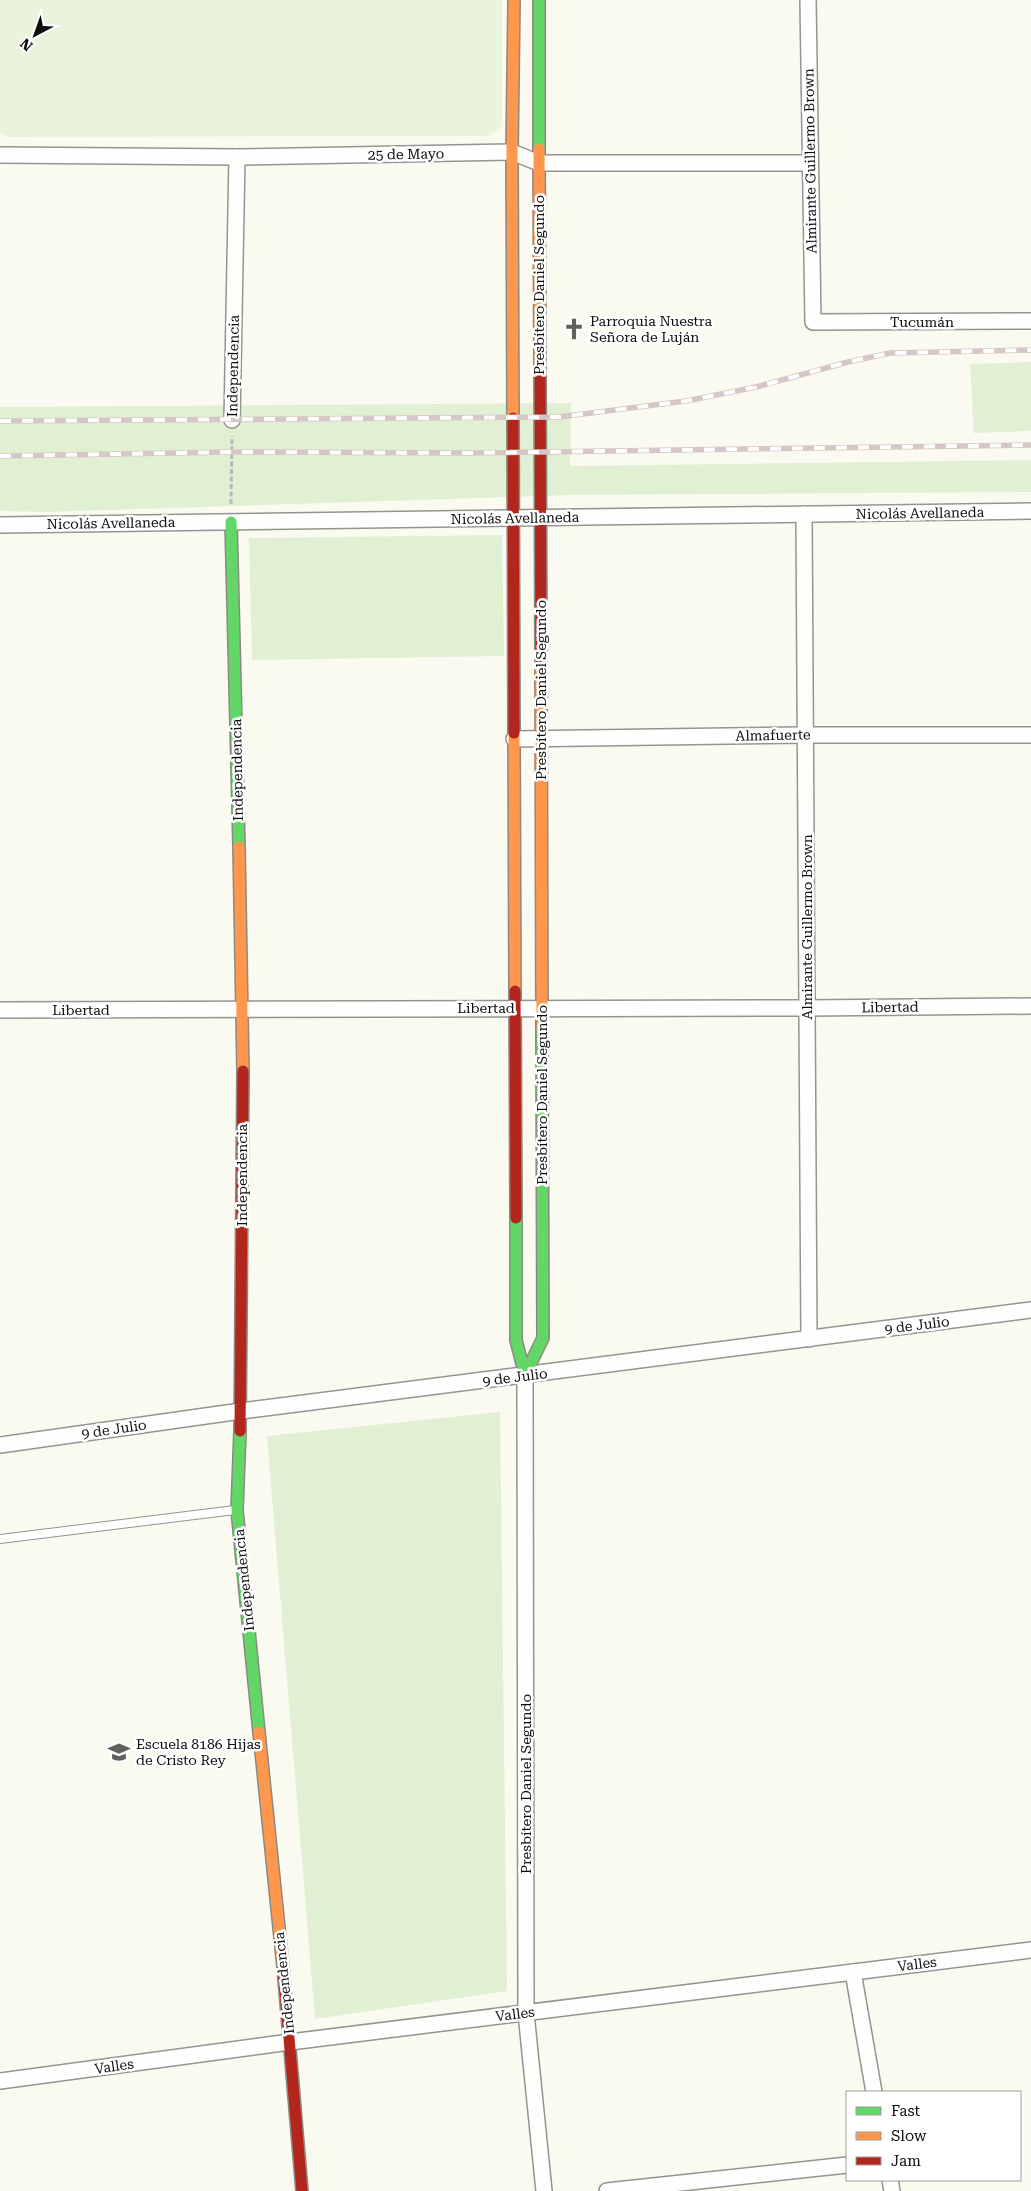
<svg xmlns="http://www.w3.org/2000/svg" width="1031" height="2191" font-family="'Roboto Serif',serif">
<rect width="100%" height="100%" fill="#fbfaf1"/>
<!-- green -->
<g fill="#e1f0d2">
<polygon points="1031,362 1031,431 974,433 970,364"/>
<polygon points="571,403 570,466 1031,460 1031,492 573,495 46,512 0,511 0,407"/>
<polygon points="502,535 504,656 252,660 249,538"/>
<polygon points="500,1412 507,1991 315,2019 267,1436"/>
</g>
<!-- pitch -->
<polygon fill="#eaf4dc" points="0,0 502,0 502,126 489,136 8,137 0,132"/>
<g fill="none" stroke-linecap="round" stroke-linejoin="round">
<!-- lane casing -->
<g stroke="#949490" stroke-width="10">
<polyline id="lane" points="0,1539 235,1510"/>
</g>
<!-- street casing -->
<g stroke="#949490" stroke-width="18">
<g id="street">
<polyline points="808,0 813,322 1031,321"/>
<polyline points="0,155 237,157 512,152 539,163 810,163"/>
<polyline points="232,420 237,157"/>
<polyline points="804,514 809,1339"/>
<polyline points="0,525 1031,511"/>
<polyline points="514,739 805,735 1031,735"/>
<polyline points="0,1010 807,1008 1031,1006"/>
<polyline points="525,1375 526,2013 544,2191"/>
<polyline points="0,1445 241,1411 1031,1310"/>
<polyline points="853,1972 874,2092"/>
<polyline points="0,2081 290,2042 1031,1950"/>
<polyline points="890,2180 892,2191"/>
<polyline points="607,2191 847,2165"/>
</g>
</g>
<!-- fast casing -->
<g stroke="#8b8a86" stroke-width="14">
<g id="fast">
<polyline points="539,0 539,149"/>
<polyline points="231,522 239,847"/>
<polyline points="516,1218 516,1340 525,1375"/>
<polyline points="525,1375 543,1338 542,1029"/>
<polyline points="240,1431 237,1510 259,1732"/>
</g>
</g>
<!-- slow casing -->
<g stroke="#8b8a86" stroke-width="14">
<g id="slow">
<polyline points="539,149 540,367"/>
<polyline points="513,418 512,152 514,0"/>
<polyline points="541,660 542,1029"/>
<polyline points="514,733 515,991"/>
<polyline points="239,847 243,1071"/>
<polyline points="259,1732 283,1967"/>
</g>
</g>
<!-- jam casing -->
<g stroke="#8b8a86" stroke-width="14">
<g id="jam">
<polyline points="540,367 541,660"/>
<polyline points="513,418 514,733"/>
<polyline points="515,991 516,1218"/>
<polyline points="240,1431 243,1071"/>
<polyline points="283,1967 302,2191"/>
</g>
</g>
<!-- path -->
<polyline stroke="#b8b8b6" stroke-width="3" stroke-dasharray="5 2.5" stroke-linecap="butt" points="231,504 232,436"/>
<!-- lane -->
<use href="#lane" stroke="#fefefd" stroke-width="8"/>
<!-- street -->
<use href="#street" stroke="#fefefd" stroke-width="15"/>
<!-- fast -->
<use href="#fast" stroke="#63d668" stroke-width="11"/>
<!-- slow -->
<use href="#slow" stroke="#ff974d" stroke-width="11"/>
<!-- jam -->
<use href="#jam" stroke="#b3261e" stroke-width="11"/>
<!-- rail casing -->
<g stroke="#d6c7c4" stroke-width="5.5">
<g id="rail">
<polyline points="0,421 559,417 686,401 756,387 848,362 890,353 1031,350"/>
<polyline points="0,456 232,452 468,453 1031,445"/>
</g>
</g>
<!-- rail -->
<use href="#rail" stroke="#fff" stroke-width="4" stroke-dasharray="11" stroke-linecap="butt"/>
</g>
<!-- icons -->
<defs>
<g id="church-bare" transform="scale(1.725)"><path d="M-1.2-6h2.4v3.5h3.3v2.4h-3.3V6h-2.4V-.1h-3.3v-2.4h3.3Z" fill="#60605d" stroke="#fff" stroke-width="2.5" paint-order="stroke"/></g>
<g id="school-bare" transform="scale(1.725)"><path d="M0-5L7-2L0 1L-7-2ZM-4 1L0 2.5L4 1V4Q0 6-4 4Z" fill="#60605d" stroke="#fff" stroke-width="2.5" paint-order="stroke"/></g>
</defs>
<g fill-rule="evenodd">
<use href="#church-bare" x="574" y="329"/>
<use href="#school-bare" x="119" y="1752"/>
</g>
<g text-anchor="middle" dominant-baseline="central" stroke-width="5" stroke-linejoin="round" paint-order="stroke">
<!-- street labels -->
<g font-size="14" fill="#0d0d0d" stroke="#fff">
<text transform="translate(406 154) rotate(-1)">25 de Mayo</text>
<text transform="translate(810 161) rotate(-91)">Almirante Guillermo Brown</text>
<text transform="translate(539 285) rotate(-90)">Presbítero Daniel Segundo</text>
<text x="922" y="322">Tucumán</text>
<text transform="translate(233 366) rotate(-89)">Independencia</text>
<text transform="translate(920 513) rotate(-1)">Nicolás Avellaneda</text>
<text transform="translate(515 518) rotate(-1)">Nicolás Avellaneda</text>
<text transform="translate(111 523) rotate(-1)">Nicolás Avellaneda</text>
<text transform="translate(541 690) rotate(-90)">Presbítero Daniel Segundo</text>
<text transform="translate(773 735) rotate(-1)">Almafuerte</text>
<text transform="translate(237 770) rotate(-91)">Independencia</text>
<text transform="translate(807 927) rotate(-90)">Almirante Guillermo Brown</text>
<text transform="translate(890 1007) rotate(-1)">Libertad</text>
<text x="486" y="1008">Libertad</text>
<text x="81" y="1010">Libertad</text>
<text transform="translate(542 1095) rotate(-90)">Presbítero Daniel Segundo</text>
<text transform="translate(242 1175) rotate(-90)">Independencia</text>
<text transform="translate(917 1325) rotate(-7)">9 de Julio</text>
<text transform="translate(515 1377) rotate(-7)">9 de Julio</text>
<text transform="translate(114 1429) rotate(-8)">9 de Julio</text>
<text transform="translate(244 1580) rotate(-96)">Independencia</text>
<text transform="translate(526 1784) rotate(-90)">Presbítero Daniel Segundo</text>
<text transform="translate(917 1964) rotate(-7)">Valles</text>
<text transform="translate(284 1983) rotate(-96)">Independencia</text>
<text transform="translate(515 2014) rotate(-7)">Valles</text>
<text transform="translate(114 2066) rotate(-8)">Valles</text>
</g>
<!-- poi labels -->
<g font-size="14" fill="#0d0d0d" stroke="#fff" text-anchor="start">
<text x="590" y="321">Parroquia Nuestra<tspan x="590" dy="16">Señora de Luján</tspan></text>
<text x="136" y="1744">Escuela 8186 Hijas<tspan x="136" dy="16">de Cristo Rey</tspan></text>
</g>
</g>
<!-- legend -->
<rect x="846" y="2091" width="175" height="90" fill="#ffffff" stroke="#9e9e9e"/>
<rect x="856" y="2107" width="25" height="8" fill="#63d668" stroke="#9e9e9e"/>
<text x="891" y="2116" font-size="15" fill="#0d0d0d">Fast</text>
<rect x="856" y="2132" width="25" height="8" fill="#ff974d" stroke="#9e9e9e"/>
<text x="891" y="2141" font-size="15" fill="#0d0d0d">Slow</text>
<rect x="856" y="2157" width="25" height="8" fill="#b3261e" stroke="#9e9e9e"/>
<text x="891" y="2166" font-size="15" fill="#0d0d0d">Jam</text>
<!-- north arrow -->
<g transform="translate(35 35) rotate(221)" stroke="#ffffff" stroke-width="4" paint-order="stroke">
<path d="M0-4L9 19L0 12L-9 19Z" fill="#0d0d0d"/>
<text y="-8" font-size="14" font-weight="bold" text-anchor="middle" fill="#0d0d0d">N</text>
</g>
</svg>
